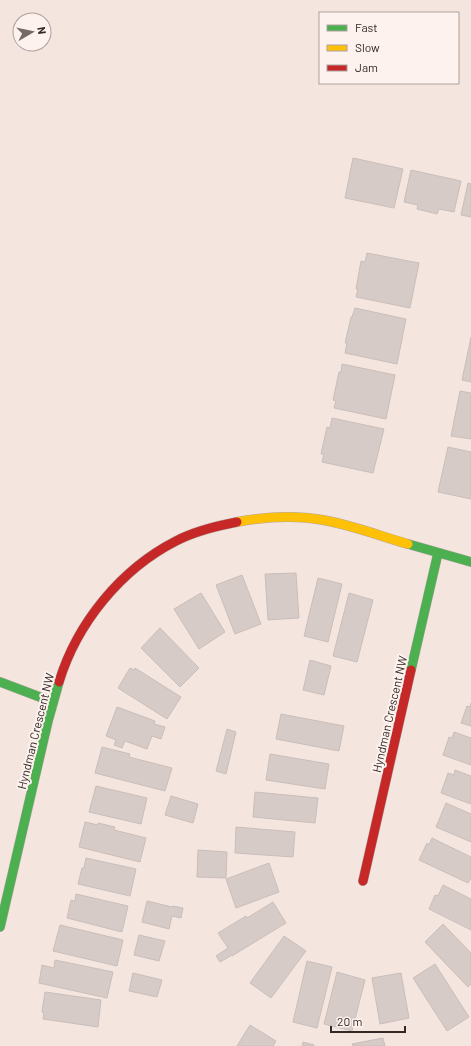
<svg xmlns="http://www.w3.org/2000/svg" width="471" height="1046" font-family="Barlow,sans-serif">
<rect width="100%" height="100%" fill="#f4e5df"/>
<!-- building -->
<g fill="#d7cbc7" stroke="#cabeba">
<polygon points="353,158 403,169 394,208 345,198"/>
<polygon points="411,170 461,181 454,212 439,209 437,214 417,209 418,205 404,202"/>
<polygon points="468,183 471,184 471,217 461,215"/>
<polygon points="367,253 419,263 410,308 356,297 358,289 356,289 361,261 365,262"/>
<polygon points="355,308 406,319 397,364 345,353 347,343 345,343 351,317 352,317"/>
<polygon points="471,337 471,382 462,380"/>
<polygon points="342,364 395,375 386,419 334,408 336,401 333,400 339,372 341,372"/>
<polygon points="460,391 471,393 471,439 451,436"/>
<polygon points="332,418 384,429 373,473 322,462 324,454 321,454 327,427 330,428"/>
<polygon points="448,447 471,452 471,499 438,492"/>
<polygon points="296,573 299,618 268,620 265,574"/>
<polygon points="242,575 261,624 235,634 216,585"/>
<polygon points="318,578 342,584 328,642 304,636"/>
<polygon points="201,593 225,632 199,649 174,609"/>
<polygon points="349,593 373,600 357,662 333,656"/>
<polygon points="160,628 199,668 180,687 141,648"/>
<polygon points="310,660 331,666 324,695 303,690"/>
<polygon points="130,668 134,670 135,668 181,697 167,719 118,688"/>
<polygon points="471,703 471,726 461,723 467,706 470,707"/>
<polygon points="117,707 155,721 154,724 165,727 161,739 152,736 147,749 125,741 122,748 114,745 116,740 106,736"/>
<polygon points="281,714 344,726 339,751 276,739"/>
<polygon points="227,729 236,732 226,774 216,771"/>
<polygon points="454,732 471,738 471,765 443,755 449,737 452,738"/>
<polygon points="102,747 130,754 129,757 172,768 165,791 95,773"/>
<polygon points="270,754 329,764 325,789 266,780"/>
<polygon points="455,770 471,776 471,804 441,793 448,773 454,775"/>
<polygon points="96,786 147,798 141,824 89,812"/>
<polygon points="255,792 318,798 315,823 253,817"/>
<polygon points="171,796 198,804 193,823 165,815"/>
<polygon points="446,803 471,814 471,842 436,827"/>
<polygon points="85,822 98,825 98,823 115,827 114,830 146,838 140,862 79,847"/>
<polygon points="236,827 295,832 293,857 235,853"/>
<polygon points="432,838 471,857 471,878 468,883 419,860 427,843 429,845"/>
<polygon points="198,850 227,852 226,878 197,877"/>
<polygon points="86,858 136,869 130,896 78,884 82,868 84,868"/>
<polygon points="269,863 279,892 236,908 226,879"/>
<polygon points="443,885 471,899 471,930 429,909 435,895 438,896"/>
<polygon points="76,894 128,906 122,932 67,918 71,900 75,901"/>
<polygon points="147,901 172,907 173,906 183,908 181,918 172,916 169,929 142,922"/>
<polygon points="273,902 286,923 232,956 232,955 220,962 216,956 228,948 218,933 246,916 247,918"/>
<polygon points="443,924 471,953 471,984 468,987 425,942"/>
<polygon points="60,925 123,940 117,966 53,951"/>
<polygon points="139,935 165,941 159,961 134,955"/>
<polygon points="284,936 306,951 271,998 250,983"/>
<polygon points="55,960 113,972 107,998 39,983 42,965 54,968"/>
<polygon points="307,961 332,967 317,1028 293,1022"/>
<polygon points="435,964 469,1017 447,1031 413,978"/>
<polygon points="337,972 365,980 352,1031 324,1024"/>
<polygon points="133,973 162,980 157,997 129,991"/>
<polygon points="401,973 409,1018 380,1024 372,978"/>
<polygon points="45,992 101,1000 98,1027 43,1019 44,1013 42,1012"/>
<polygon points="250,1025 276,1041 273,1046 237,1046"/>
<polygon points="383,1038 385,1046 353,1046 352,1044"/>
<polygon points="303,1042 314,1045 314,1046 302,1046"/>
</g>
<g fill="none" stroke-linecap="round" stroke-linejoin="round">
<!-- fast casing -->
<g stroke="#b1a6a1" stroke-width="10">
<g id="fast">
<polyline points="408,544 471,562"/>
<polyline points="411,670 438,553"/>
<polyline points="0,682 53,702"/>
<polyline points="0,927 48,721 59,682"/>
</g>
</g>
<!-- slow casing -->
<g stroke="#b1a6a1" stroke-width="10">
<path id="slow" d="M237,522c27,-5 58,-7 86,-2 29,5 57,16 85,24"/>
</g>
<!-- jam casing -->
<g stroke="#b1a6a1" stroke-width="10">
<g id="jam">
<path d="M59,682c18,-59 62,-113 117,-141 19,-10 40,-15 61,-19"/>
<polyline points="363,881 411,670"/>
</g>
</g>
<!-- fast -->
<use href="#fast" stroke="#4caf50" stroke-width="9"/>
<!-- slow -->
<use href="#slow" stroke="#ffc107" stroke-width="9"/>
<!-- jam -->
<use href="#jam" stroke="#c62828" stroke-width="9"/>
</g>
<g text-anchor="middle" dominant-baseline="central" stroke-width="4" stroke-linejoin="round" paint-order="stroke">
<!-- street labels -->
<g font-size="12" fill="#322825" stroke="#fdf2ee">
<text transform="translate(389 714) rotate(-77)">Hyndman Crescent NW</text>
<text transform="translate(35 731) rotate(-76)">Hyndman Crescent NW</text>
</g>
</g>
<!-- legend -->
<rect x="319" y="12" width="140" height="72" fill="#fdf2ee" stroke="#aca19e"/>
<rect x="327" y="25" width="20" height="6" fill="#4caf50" stroke="#aca19e"/>
<text x="355" y="32" font-size="12" fill="#322825">Fast</text>
<rect x="327" y="45" width="20" height="6" fill="#ffc107" stroke="#aca19e"/>
<text x="355" y="52" font-size="12" fill="#322825">Slow</text>
<rect x="327" y="65" width="20" height="6" fill="#c62828" stroke="#aca19e"/>
<text x="355" y="72" font-size="12" fill="#322825">Jam</text>
<!-- north arrow -->
<g transform="translate(32 32) rotate(81)"><circle r="19" fill="#fdf2ee" stroke="#aca19e"/>
<path d="M0-3L7 15L0 10L-7 15Z" fill="#766a66"/>
<text y="-6" font-size="11" font-weight="bold" text-anchor="middle" fill="#322825">N</text>
</g>
<!-- scale -->
<path d="M331 1026v6h74v-6" fill="none" stroke="#322825" stroke-width="2"/>
<text x="337" y="1026" font-size="12" fill="#322825" stroke="#fdf2ee" stroke-width="3" paint-order="stroke">20 m</text>
</svg>
